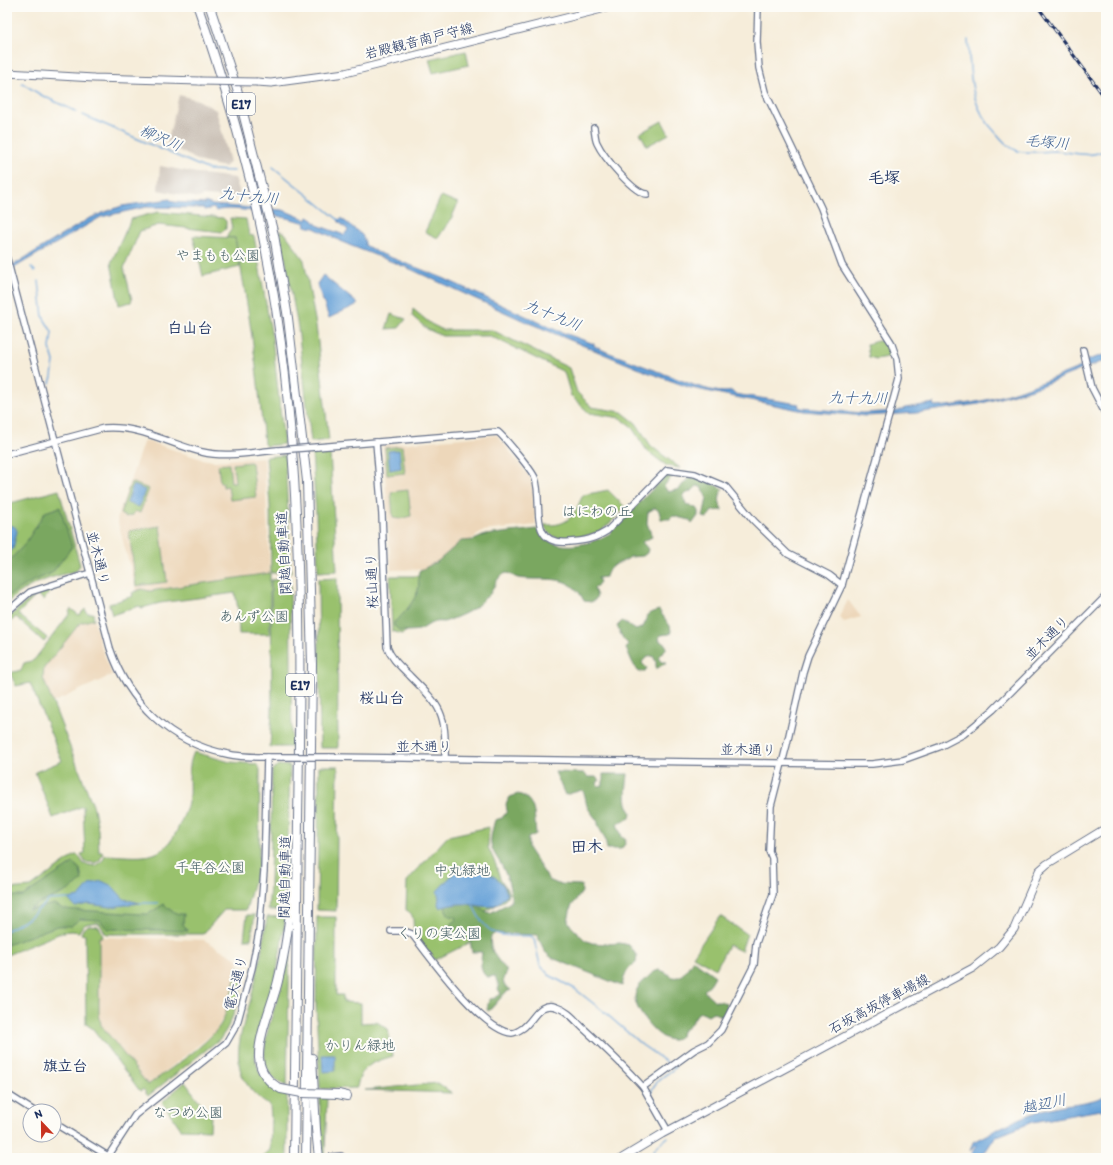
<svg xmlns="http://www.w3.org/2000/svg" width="1113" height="1165" font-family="Itim,'Klee One',sans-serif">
<rect width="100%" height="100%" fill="#fdfcf7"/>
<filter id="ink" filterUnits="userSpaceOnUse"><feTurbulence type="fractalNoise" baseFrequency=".025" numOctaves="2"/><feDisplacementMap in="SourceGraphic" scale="8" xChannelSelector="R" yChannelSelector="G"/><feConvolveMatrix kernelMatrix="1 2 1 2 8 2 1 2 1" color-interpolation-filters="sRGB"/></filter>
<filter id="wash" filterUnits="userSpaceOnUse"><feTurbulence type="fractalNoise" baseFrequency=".012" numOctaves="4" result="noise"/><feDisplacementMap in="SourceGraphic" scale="16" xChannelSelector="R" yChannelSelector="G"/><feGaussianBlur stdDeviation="0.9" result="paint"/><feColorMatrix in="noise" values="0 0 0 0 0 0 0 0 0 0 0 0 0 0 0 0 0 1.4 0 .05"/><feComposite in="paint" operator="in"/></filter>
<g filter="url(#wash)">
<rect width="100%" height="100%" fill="#f6edda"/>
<!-- built -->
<g fill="#edd7ba">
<polygon points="497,435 532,480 536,525 482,531 435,569 391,570 383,445"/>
<polygon points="144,440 201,459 214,461 264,457 270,573 137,592 117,519"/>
<polygon points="848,600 861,617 844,622 839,617"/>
<polygon points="94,619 100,644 112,675 52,703 43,678 44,668 80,623"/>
<polygon points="99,937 204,940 239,960 226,1012 215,1032 148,1085 101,1025 99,1013"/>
</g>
<!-- industrial -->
<g fill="#ccc2b8">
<polygon points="179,95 198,100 216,110 230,162 225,167 201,162 167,144"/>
<polygon points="160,166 202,174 235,178 239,190 239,195 235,198 203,196 198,198 158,190"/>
</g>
<!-- green -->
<g fill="#99c16d" stroke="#5a7866">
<polygon points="466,51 469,65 433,73 429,59"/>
<polygon points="662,121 669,134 647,146 640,133"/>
<polygon points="441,196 458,203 452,217 438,238 425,232"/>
<polygon points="158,212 223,218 226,221 226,229 222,232 159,225 140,231 124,268 132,300 131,302 119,305 111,263 131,219"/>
<path d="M230,218l16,1 3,16 5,1 18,101 12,107 -18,2 -2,-2c-6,-70 -15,-137 -29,-206l-9,-1 6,-8z"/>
<polygon points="280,230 285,233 304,260 316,325 329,440 311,442 298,328"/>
<polygon points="193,236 235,238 240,267 203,276"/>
<polygon points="413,309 431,324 443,330 492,330 569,368 577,392 592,407 622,412 636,423 651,446 680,468 667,466 647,451 631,426 620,418 589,413 571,396 564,372 490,336 442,336 427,329 412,316"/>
<polygon points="391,314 406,319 399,328 386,329"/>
<polygon points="877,341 887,341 893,356 876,359 869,357 867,344"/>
<polygon points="402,446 405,473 387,475 385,448"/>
<polygon points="330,451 337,571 318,572 316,514 312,453"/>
<polygon points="285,455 291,573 271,573 270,505 266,457"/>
<polygon points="250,462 252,463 256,497 230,500 228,486 223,487 223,483 220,483 218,465 229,464 231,482 235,482 233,464"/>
<polygon points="131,482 149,489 140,513 135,511 133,515 126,517 120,514"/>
<path d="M59,490l21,75 -4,6c-28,7 -47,12 -69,32v-99z"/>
<path d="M408,490l3,26c-10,2 -8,4 -18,2l-2,-26z"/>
<path d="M608,490l17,17c-7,7 -14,16 -22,22 -11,7 -41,13 -52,6 -4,-2 -5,-7 -7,-10 26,1 29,-9 39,-30z"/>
<polygon points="160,526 167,582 136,586 129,531"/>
<polygon points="270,573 270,634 239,634 238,609 235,593 160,603 142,608 139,606 112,615 109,604 133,596 132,593 141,589 150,591"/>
<polygon points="390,576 429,576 435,614 402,634 392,631"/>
<polygon points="337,578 338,748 320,748 318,579"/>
<polygon points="290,579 292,747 270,747 272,711 271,580"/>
<path d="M51,590l-7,10 -7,-5 -19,19 29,24 -3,4 -28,-25 -9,8v-6c14,-13 25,-24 44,-29z"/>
<polygon points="71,609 79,615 85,609 87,613 93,613 94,619 80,623 44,668 43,678 94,808 98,829 99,852 103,852 100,860 95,863 85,862 81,854 85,853 83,806 53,818 35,772 62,761 30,683 16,686 10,673 21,670 24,663 34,660 70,613 69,611"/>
<path d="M194,752l36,10 26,2 4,5 -1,94 -13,47h-22l-21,24h-97l-7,-11c-9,-1 -16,0 -20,9l-8,-1 -8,1 -56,23v-66l24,-2 44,-32h3l6,9 12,2 7,-6 2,-5c36,1 58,9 74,-29 4,-9 9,-19 10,-29 1,-16 -2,-31 5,-45z"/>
<polygon points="278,765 290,766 286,910 268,910 270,886 272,770"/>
<polygon points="319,766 338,766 336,911 317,910"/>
<path d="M489,827l-1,20 8,18 4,13 9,15 -5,8 -22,12 -1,24 -46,23c-6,-8 -16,-17 -20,-26 -4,-9 2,-19 -9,-24l1,-29 41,-45z"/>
<polygon points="247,915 255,915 251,939 244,939"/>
<path d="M286,916l-11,67 -17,55 -3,19 4,15 12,15 16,8v63h-26l9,-8 1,-32 -1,-12c-15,-9 -29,-25 -31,-43 -3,-23 8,-47 13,-69 7,-25 11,-51 15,-77z"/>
<polygon points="720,916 747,934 741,951 728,945 716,969 693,956"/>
<path d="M317,917h19v78h7v7l18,1v20l16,-1 11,7 5,27c-19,6 -33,9 -36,32l-37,1 -4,-83z"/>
<path d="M89,925l9,1 3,4 2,7h-4v76l2,12 47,60c19,-14 64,-43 74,-63 8,-18 12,-38 16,-56l6,3 1,4c-6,23 -10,46 -24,65l-73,58 -5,-7 -3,2 -47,-62 -7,-5 -1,-89 -4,-1 2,-5z"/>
<path d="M290,935l-3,151c-43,-15 -12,-72 -5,-103 4,-16 6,-32 8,-48z"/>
<polygon points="185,1082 211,1117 210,1130 181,1129 162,1102"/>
<polygon points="438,1083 452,1093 365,1090"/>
<polygon points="320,1097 327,1097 325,1155 323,1155 320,1126"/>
</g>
<!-- forest -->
<g fill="#7aa760" stroke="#4a6b5f">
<path d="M669,472l6,1 -11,13 4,6 11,-3 11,-13 21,7 12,6c-5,7 -4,14 -1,21l-10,1 -5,7 -4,-1 4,-19 -6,-11 -4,-1 -5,5 -9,4 3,9 12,5v7l-6,8 -3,-4 -16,-4 -3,3h-9l-2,-8 -4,-3 -7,4 -1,11 5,14 -10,5 6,7 -1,4 -4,3 -13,1c-9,8 -21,5 -24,20l-8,1 2,4 -6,7 3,7 -2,4 -4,2 -7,-1c-14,-30 -41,-19 -66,-23 -5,-1 -9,-7 -14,-4 -8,4 -10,14 -14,20 -3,3 -7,5 -9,8 -7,9 -24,15 -34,19 -3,2 -8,0 -12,1 -6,1 -11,7 -16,8 -6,1 -13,1 -19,1l-6,-5v-4c9,-6 21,-22 24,-32 2,-6 -1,-13 1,-19l19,-10 23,-20 13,-1 11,-5 52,-6c14,25 51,17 72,5z"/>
<polygon points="60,507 72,547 52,573 31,582 7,597 7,563 25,544 45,512"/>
<path d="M659,610l11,16 1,5 -1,3 -10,1 -1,5 7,5v4l-8,8 3,5h6l-11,7v-7l-3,-6c-5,1 -9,2 -11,7l5,5 -2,3 -6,1c-7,-7 -8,-15 -13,-23l2,-5 -5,-5 -6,-13 5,-5 14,9 7,-3 4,-8 -1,-3 4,-3z"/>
<path d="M555,772l29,1 4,4h8l3,3 -2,4 2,2 4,-1v-11h25c-1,13 -5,27 3,38l-1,6 -13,6 5,13 4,3 -1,4 -4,5h-14l-2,-11 -7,-12v-4c-3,-5 -9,-11 -11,-16 -2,-6 -1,-11 -5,-16l-17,5z"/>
<path d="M518,794c19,5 16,24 18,40l-8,4v10l21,32 9,4 23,1 1,7 -11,15 -3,14 3,5 14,14 7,3 15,1 13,-1 9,2 8,11 -1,7c-9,5 -12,13 -14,23l-70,-28 -7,-6 -8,-17 -41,-2 -5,3c-3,13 7,25 15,33v6l-3,3 1,7 7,5 -5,2 -17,19 -2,-1 2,-11 6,-1 6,-4 -3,-5 1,-2 -4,-11 -8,1c-8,-5 -6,-17 -5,-25h-10l-2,-11 -5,-4 -3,-5 -8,1 -3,-3v-5l5,-6 -1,-2 -6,-1 -4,-8 3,-4 17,-2 25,11 21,-11c1,-12 -5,-31 -12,-41 -3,-5 -7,-10 -8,-17 -1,-7 2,-17 4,-24l7,-2 5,-7 -1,-7 4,-7z"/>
<path d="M73,863l7,6 2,11c-16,17 -36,17 -54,30l27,-6 8,5 15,1 63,4h7l16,-10c6,6 12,11 20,10l-1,10 5,7 -81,-2 -7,-9 -20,-1 -9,7h-14l-50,19v-49h16z"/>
<path d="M693,960l22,16 -4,7 -7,8 11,10h6l5,3 2,7 -4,6 -11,-5 -5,3 -6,-3 -4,1 -10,14 -6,4 -1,5c-2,1 -5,4 -8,4 -13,2 -38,-29 -38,-42 0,-8 4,-13 10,-18 5,-5 7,-8 14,-10 5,1 8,3 12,6 10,6 17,-9 22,-16z"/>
</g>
<!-- water -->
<g fill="#68a2d8" stroke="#42689b">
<path d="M170,199l3,3 32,2v-2l8,3 70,5 24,10 1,-3 5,3 4,5 27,10 4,-5 -10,-9 3,-3 21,17 3,7v3l12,7 66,26 113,52 38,14v2l13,6 89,34c12,3 24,8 36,5l2,3 65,10 -1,2 3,2 62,5 36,-2 6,-3 30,-5 -2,2 4,2c19,-2 38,-4 57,-9 30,-8 59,-20 87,-31l7,-7 18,-6v6l-71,28 -56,16 -63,9 -50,3 -62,-5 -113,-23 -44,-16 -125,-52 -114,-52 -59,-23 -35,-17 -9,-2 1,-3c-18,-5 -74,-19 -90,-12l-2,-3 -10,2v-2l-58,-1 -45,10 -94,55v-3l81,-50 14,-6 20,-7z"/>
<polygon points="323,275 358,304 329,318 317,284"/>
<polygon points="399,450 401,468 390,470 388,451"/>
<polygon points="133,485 145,490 139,507 127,503"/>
<polygon points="7,524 15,527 17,531 13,549 7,554"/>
<path d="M461,866c18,3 41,8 46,28 -14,18 -20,12 -39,10 -8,-1 -20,1 -28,4l-2,-4 1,-6 -2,-7z"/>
<polygon points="102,881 112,886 124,899 140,903 111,907 88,904 75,907 68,899 79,897 90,884"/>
<polygon points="322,1055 335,1055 335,1071 323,1072"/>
<path d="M1106,1095v14l-73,13 -38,15 -14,21h-8l-1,-4 6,-11 -8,8 3,-9c28,-15 54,-29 85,-36 16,-3 34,-3 48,-11z"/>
</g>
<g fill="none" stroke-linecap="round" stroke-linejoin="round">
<!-- stream -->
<g stroke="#68a2d8" stroke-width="1.5">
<path d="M968,40c3,38 1,66 29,94 6,7 12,14 21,17 12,3 25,0 37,0 19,1 33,8 51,-1"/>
<polyline points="22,83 41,95 77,112"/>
<polyline points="83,115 209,170 234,171"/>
<polyline points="273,167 340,221"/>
<polyline points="31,267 35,271"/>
<polyline points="39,281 43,317 52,332 50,348 54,361 52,377 50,383"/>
<polyline points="140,903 158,903"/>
<path d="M473,905c14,33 26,31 58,31l3,3 6,26 9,10 26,14 28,22 39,34 33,23c-9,7 -23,14 -24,26l18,32"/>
<polyline points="7,930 29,918 49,900 68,899"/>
<polyline points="652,1158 655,1148 668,1137"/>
</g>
</g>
</g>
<g filter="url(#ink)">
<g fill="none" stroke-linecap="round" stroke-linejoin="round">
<!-- minor casing -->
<g stroke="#687289" stroke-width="8">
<g id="minor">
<path d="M594,128c1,5 1,11 3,15 6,13 37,51 50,51"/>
<path d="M7,259l103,389c18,54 60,95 117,106 17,4 37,3 55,3"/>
<polyline points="1083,350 1092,388 1106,415"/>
<path d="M376,442l6,73 5,132c4,11 12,18 20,26 34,34 39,37 38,85"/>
<path d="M317,447l181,-15c6,5 34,38 37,46 9,24 -9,68 34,64 15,-1 26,-3 38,-11l60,-61 28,4 31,13 28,34 34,33 41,21 13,10"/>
<path d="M7,454l97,-26c35,-3 65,16 98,24 24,6 51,0 76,-2"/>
<polyline points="7,612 30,592 90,573"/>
<polyline points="329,757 845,764 872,764 903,760 939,747 964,734 993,710 1106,596"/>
<path d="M391,931h13l8,3c17,22 71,98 100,99 3,0 8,-3 11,-5 11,-8 16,-27 33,-21 11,3 19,13 26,20 22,20 42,39 61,60"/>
<polyline points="7,1094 34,1111"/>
<polyline points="54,1123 108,1156"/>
<polyline points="668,1131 643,1087 694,1050 708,1043 721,1030 754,965 756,943 773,894 772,858 769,851 771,806 787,744 803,672 808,656 842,585 899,379 897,359 891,342 842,265 821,208 765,92 759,68 757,42 758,7"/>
<polyline points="107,1158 135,1115 226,1043 237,1024 252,968 259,932 264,871 267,757"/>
</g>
</g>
<!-- major casing -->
<g stroke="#687289" stroke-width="9">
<g id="major">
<polyline points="7,73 94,78 200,81"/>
<polyline points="257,82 271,83 345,73 610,7"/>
<polyline points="622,1158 662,1134 973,968 999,947 1014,929 1039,871 1047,864 1106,828"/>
</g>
</g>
<!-- highway casing -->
<g stroke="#687289" stroke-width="10">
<g id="highway">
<path d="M198,7c26,75 49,152 65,230 40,191 38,388 35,582 -1,113 -3,226 -4,339"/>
<polyline points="210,7 237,89 274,235 288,318 307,481 312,664 306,1158"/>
<polyline points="312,1058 316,1129 319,1158"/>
<path d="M281,1089c-12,-6 -21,-17 -22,-31 -1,-23 14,-55 19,-77 8,-32 12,-64 15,-97"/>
<polyline points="338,1094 347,1096"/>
<polyline points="331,1158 341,1157"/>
</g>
</g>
<!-- minor -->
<use href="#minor" stroke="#fff" stroke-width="5.5"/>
<!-- major -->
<use href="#major" stroke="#fff" stroke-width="7"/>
<!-- highway -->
<use href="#highway" stroke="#fff" stroke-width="8"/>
<!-- rail casing -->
<g stroke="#1b2f5e" stroke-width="3">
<polyline id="rail" points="1038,7 1106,99"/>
</g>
<!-- rail -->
<use href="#rail" stroke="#fdfcf7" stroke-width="1.5" stroke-dasharray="4.5" stroke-linecap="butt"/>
<!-- minor-bridge casing -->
<g stroke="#687289" stroke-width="8" stroke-linecap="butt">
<g id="minor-bridge">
<polyline points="278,450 317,447"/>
<polyline points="282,757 329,757"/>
</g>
</g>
<!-- major-bridge casing -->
<g stroke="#687289" stroke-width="9" stroke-linecap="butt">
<polyline id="major-bridge" points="200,81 257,82"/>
</g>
<!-- highway-bridge casing -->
<g stroke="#687289" stroke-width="10" stroke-linecap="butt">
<polyline id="highway-bridge" points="281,1089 302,1093 338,1094"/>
</g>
<!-- minor-bridge -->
<use href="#minor-bridge" stroke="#fff" stroke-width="5.5"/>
<!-- major-bridge -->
<use href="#major-bridge" stroke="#fff" stroke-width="7"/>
<!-- highway-bridge -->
<use href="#highway-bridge" stroke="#fff" stroke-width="8"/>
</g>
</g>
<g text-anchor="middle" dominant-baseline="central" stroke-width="4" stroke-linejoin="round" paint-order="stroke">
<!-- shield labels -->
<g fill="#fdfcf7" stroke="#5f6c8c" stroke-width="1">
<rect x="227" y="93" width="28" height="22" rx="3"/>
<rect x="286" y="674" width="28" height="22" rx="3"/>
</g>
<g font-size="13" font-weight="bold" fill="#1b2f5e">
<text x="241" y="104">E17</text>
<text x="300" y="685">E17</text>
</g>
<!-- street labels -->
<g font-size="14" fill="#1b2f5e" stroke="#fdfcf7">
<text transform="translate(419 41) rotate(-14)">岩殿観音南戸守線</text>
<text transform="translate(284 553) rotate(-93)">関越自動車道</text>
<text transform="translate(98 558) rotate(76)">並木通り</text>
<text transform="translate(372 581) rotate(-92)">桜山通り</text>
<text transform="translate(1047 638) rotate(-45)">並木通り</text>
<text x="424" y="746">並木通り</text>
<text transform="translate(748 750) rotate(1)">並木通り</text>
<text transform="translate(285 877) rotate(-89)">関越自動車道</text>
<text transform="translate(236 983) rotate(-76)">電大通り</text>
<text transform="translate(879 1004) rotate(-28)">石坂高坂停車場線</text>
</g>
<!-- park labels -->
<g font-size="14" fill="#415b62" stroke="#fdfcf7">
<text x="218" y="255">やまもも公園</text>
<text x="597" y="511">はにわの丘</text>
<text x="254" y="616">あんず公園</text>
<text x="210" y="867">千年谷公園</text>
<text x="462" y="870">中丸緑地</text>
<text x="439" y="933">くりの実公園</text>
<text x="360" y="1045">かりん緑地</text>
<text x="188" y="1112">なつめ公園</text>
</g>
<!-- water labels -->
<g font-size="15" font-style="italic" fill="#3a5d8f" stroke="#fdfcf7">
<text transform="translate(161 138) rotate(24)">柳沢川</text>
<text transform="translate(1047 142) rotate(5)">毛塚川</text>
<text transform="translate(249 196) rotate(6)">九十九川</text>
<text transform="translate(553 315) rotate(22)">九十九川</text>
<text transform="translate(858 398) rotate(1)">九十九川</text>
<text transform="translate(1044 1104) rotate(-12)">越辺川</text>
</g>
<!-- neighbourhood labels -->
<g font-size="15" font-weight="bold" fill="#1b2f5e" stroke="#fdfcf7">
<text x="190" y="328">白山台</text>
<text x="382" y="698">桜山台</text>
<text x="65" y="1066">旗立台</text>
</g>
<!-- quarter labels -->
<g font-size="16" font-weight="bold" fill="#1b2f5e" stroke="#fdfcf7">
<text x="884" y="177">毛塚</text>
<text x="587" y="846">田木</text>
</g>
</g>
<!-- margin -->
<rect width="1113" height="1165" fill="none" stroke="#fdfcf7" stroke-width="24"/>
<!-- north arrow -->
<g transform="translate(42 1123) rotate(338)"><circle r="19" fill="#fdfcf7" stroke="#a3aaba"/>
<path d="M0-3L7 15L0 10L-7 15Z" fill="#c8321e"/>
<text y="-6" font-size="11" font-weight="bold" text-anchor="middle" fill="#1b2f5e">N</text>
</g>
</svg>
